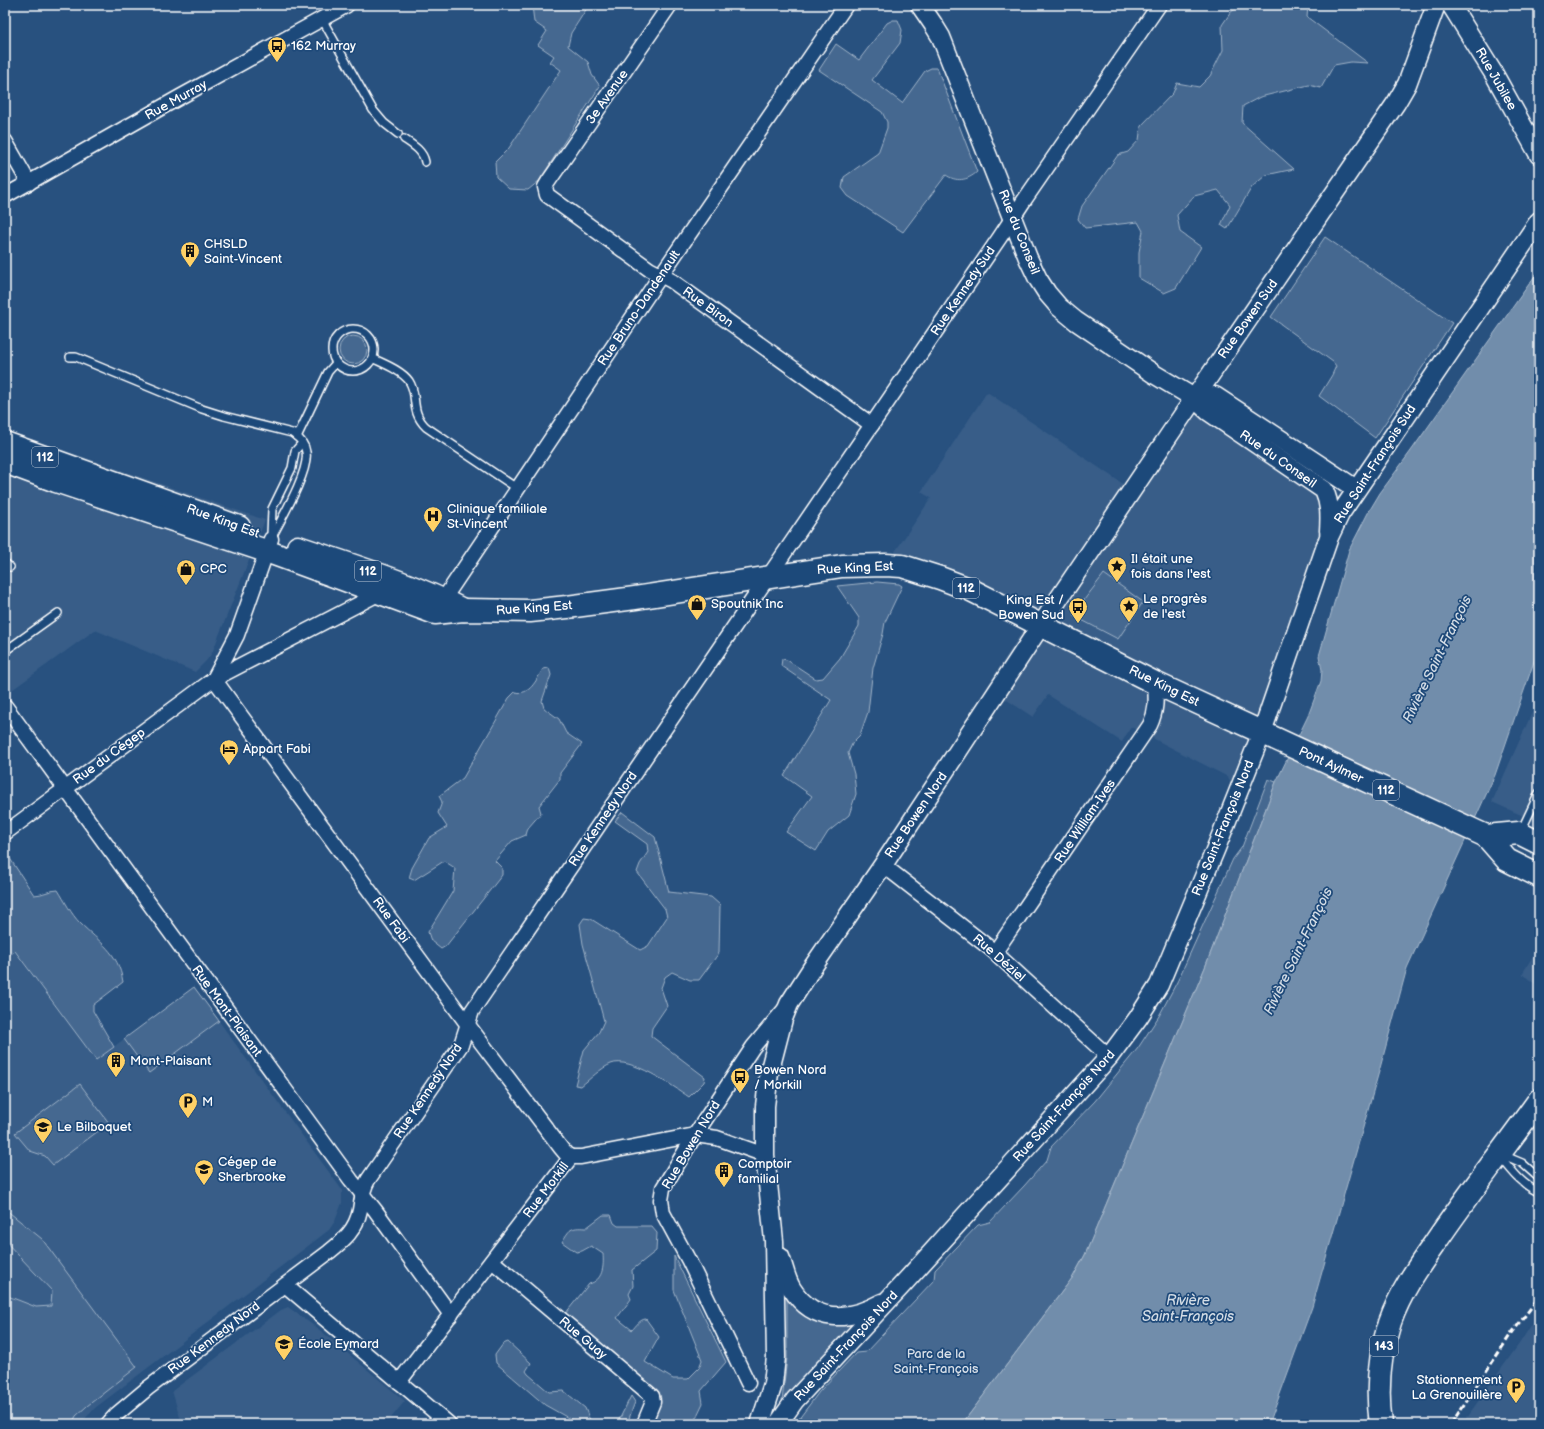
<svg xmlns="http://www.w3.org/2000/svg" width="1544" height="1429" font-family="'Balsamiq Sans',sans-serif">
<rect width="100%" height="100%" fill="#28517f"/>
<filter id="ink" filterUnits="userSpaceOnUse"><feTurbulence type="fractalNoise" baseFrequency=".025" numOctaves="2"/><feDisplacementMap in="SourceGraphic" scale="8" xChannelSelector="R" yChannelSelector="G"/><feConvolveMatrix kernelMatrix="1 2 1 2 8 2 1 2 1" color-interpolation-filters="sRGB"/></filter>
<g filter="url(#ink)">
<!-- built -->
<g fill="#375d88">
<polygon points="987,392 1132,490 1194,398 1347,502 1237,794 1228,777 1131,727 1122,742 1048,695 1033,717 987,687 1030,619 886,565 931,498 921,492"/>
<polygon points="5,430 265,520 212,653 206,661 195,672 95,630 5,695"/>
<polygon points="1539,697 1539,823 1492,802"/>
<polygon points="1539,946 1539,987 1522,974"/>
<polygon points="14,951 96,1060 194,987 342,1190 342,1203 335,1221 329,1230 95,1408 80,1424 5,1424 5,958"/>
<polygon points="288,1307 321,1331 405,1401 386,1424 182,1424 172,1391 281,1310"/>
<polygon points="1539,1313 1539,1424 1462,1424 1519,1344"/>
</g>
<!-- green -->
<g fill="#446890" stroke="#a2b4c8">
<polygon points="532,5 589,5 571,33 568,46 588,62 592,75 600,86 539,181 528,190 509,189 496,177 495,162 509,148 561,70 550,62 554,56 538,45 547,31 534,22"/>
<polygon points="1241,5 1310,5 1308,6 1307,17 1368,63 1351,62 1334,65 1321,88 1309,85 1260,97 1243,106 1242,123 1294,169 1266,175 1252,187 1227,229 1221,225 1230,205 1218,190 1194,196 1177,215 1180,232 1201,247 1176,288 1164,293 1139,278 1139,252 1143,231 1138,222 1085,228 1078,219 1082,206 1118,155 1128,152 1139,140 1141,126 1173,93 1177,83 1199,87 1210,76 1223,50 1222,25 1231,12"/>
<path d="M893,20h5l4,10 -2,13 -28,37 30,23 23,-32 6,-3h6l40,104c-10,9 -21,10 -31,3l-43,57 -55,-36 -6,-8 2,-11 34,-24 9,-25v-6l-5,-10 -63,-42 17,-26 23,16 28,-37z"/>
<polygon points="1325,237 1452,323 1375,438 1319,396 1332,375 1336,366 1333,362 1271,317"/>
<circle cx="353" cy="350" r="14"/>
<polygon points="1104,574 1143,602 1118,639 1074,616 1074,613"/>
<polygon points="877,582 899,584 902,586 885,622 883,634 873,668 868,712 860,735 853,742 848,753 854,774 856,794 849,815 828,832 816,851 786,832 812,796 784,776 831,700 781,666 782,659 787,660 816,679 823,678 840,658 859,626 859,618 837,586"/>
<path d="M549,668l2,7 -9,26 2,7 15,11 7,14 16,11 -22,29v6l-21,27 2,7 -13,15 -2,7 -14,6 -17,20 7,7v7l-56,71 -5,3 -10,-8 -3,-9 25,-41 2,-23 -11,-7 -30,19 -5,-2 3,-10 17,-30 18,-11 -9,-14 4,-11 -3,-6 24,-18 46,-80 6,-6c15,4 21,-12 28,-23z"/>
<polygon points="1268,779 1276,782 1206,965 1085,1255 1073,1277 962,1424 795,1424 819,1392 856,1353 866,1352 934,1280 935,1270 978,1225 990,1222 1024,1186 1047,1160 1051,1147 1095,1101 1138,1048 1159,1016 1178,980 1233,859 1242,847"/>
<path d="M622,812l33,25 14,55 42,5 9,8 -1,48 -20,27h-9l-18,-8 -7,5 -4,11 6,18 -15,22 -1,8 54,41 -1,5 -15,15c-16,-11 -59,-41 -78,-33 -10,4 -21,15 -30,22l-6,-1 9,-35 15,-18 5,-11 -21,-77 -3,-20 4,-6 7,1 49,31 8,-4 19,-29 -2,-8 -28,-37 3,-8 8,-12 -1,-8 -32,-23z"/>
<path d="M7,854l27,41c9,0 15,-5 24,-5 7,11 13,24 22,33 20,20 38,28 43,59l-30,23v6l21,36 -18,13 -81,-109 -10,7v-102z"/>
<polygon points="194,987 219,1021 149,1073 124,1039"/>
<polygon points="80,1084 109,1123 53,1165 45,1156 30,1151 15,1133"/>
<polygon points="5,1209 42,1239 137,1367 87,1406 76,1416 72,1424 5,1424 5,1295 36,1307 51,1306 52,1291 5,1241"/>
<path d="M603,1215h8l3,8 4,3h33l6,7 -1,18 -24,19 1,16 -4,8 2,5 -14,19 15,12c4,-4 8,-11 14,-11l13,18 -14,25 28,17h15l11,-11 3,-8 -28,-70v-34l52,106 -25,29 2,12 -10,21h-43l11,-26 -4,-7 -92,-77 24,-30c14,-4 15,-17 14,-30l-12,-8 -9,5 -6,1 -14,-10c8,-13 8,-15 24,-14z"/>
<polygon points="787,1296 859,1320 786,1399 782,1401 787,1358"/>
<polygon points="508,1342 531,1363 526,1371 528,1374 549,1392 564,1391 585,1408 589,1418 595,1424 579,1424 545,1405 496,1363 495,1355 503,1344"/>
<polygon points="631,1396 635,1402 627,1424 617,1424"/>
</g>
<!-- water -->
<polygon fill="#718dab" stroke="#aabbcd" points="1539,270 1539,647 1495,775 1407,968 1380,1068 1312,1307 1269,1424 962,1424 1073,1277 1085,1255 1206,965 1276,782 1308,716 1321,681 1322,670 1319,656 1349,550 1368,513 1380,493 1411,451"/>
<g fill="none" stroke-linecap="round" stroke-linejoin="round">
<!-- service casing -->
<g stroke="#fff" stroke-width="10">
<g id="service">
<polyline points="322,19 373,110 384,123 398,134"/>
<path d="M404,139c9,6 19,12 21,23"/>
<circle cx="353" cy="350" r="21"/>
<path d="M70,357h6l126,52 22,7 68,17c6,4 13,11 14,19 4,19 -26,69 -35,87"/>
<path d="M372,358c12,6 29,12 37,23 10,15 0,29 17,46l92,62"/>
<polyline points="297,437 328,372 336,363"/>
<polyline points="271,535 272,509 292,468 295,451 302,443"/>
<polyline points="5,563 10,567"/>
<polyline points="5,651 58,613"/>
<polyline points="1521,831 1539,793"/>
<polyline points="1503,1155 1522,1163 1539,1178"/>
<path d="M1500,1156c11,14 22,29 39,36"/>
</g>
</g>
<!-- minor casing -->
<g stroke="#fff" stroke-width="17">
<g id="minor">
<polyline points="670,5 548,182 545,187 547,195 649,269 672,281 872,425"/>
<polyline points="5,141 29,183"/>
<polyline points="5,196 180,97 347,5"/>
<polyline points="439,606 661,275 846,5"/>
<polyline points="214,679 468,1025 561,1148 566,1154 571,1157"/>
<polyline points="214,679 237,635 271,539"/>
<polyline points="5,706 243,1032 351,1180 375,1210 451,1315"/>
<polyline points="5,833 214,679 380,593"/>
<polyline points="883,865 991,949 1109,1057"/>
<path d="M995,952l155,-227c7,-15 6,-26 5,-42"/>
<polyline points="492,1261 652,1396 653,1402 644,1424"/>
<polyline points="285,1285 449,1424"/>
<polyline points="399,1382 571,1157 581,1157 695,1135 717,1138 765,1155"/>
<polyline points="748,1383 689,1261 663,1213 661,1200 663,1188 695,1135 753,1047 784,1010"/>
<path d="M108,1424l9,-10 31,-26 181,-136c15,-12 27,-22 31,-42 2,-11 2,-20 8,-30l93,-135 11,-34 528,-774 23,-35 136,-197"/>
</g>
</g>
<!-- tertiary casing -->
<g stroke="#fff" stroke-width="21">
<g id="tertiary">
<path d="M920,5l13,19 8,13 87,221 10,21 9,14 12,14 17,14 78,53 40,24 14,13 116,79c6,14 6,25 5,41"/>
<polyline points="1451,5 1494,74 1539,155"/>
<polyline points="1194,398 1215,396 1356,489"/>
<path d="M780,1257c4,10 6,23 12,32 22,35 57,32 90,14"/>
<polyline points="760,1424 773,1384 776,1357 774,1241 765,1155 765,1106 769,1073 783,1019 789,1004 812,968 883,865 1041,625 1176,425 1396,103 1407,84 1436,5"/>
<polyline points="778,1424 795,1400 903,1284 1109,1057 1138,1018 1159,985 1216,848 1262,732 1329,537 1340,514 1539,221"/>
</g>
</g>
<!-- primary casing -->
<g stroke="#fff" stroke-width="25">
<g id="primary">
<polyline points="5,443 239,527"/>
<polyline points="5,462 56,481 266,551 435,613 463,610 530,611 567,607 635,598 842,566 886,565 902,566 940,578 969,589 1155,683 1486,836 1507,860 1539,876"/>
<path d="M298,547c55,19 113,36 165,63"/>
<polyline points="1486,836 1519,833 1539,843"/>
<path d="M1381,1424c-5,-35 -2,-68 9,-102 10,-29 28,-55 45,-79 33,-49 70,-95 104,-143"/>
</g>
</g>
<!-- service -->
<use href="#service" stroke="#1f4a7a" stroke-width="7"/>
<!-- minor -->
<use href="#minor" stroke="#1f4a7a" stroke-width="14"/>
<!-- tertiary -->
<use href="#tertiary" stroke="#1f4a7a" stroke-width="18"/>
<!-- primary -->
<use href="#primary" stroke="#1f4a7a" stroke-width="22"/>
<!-- rail -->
<polyline stroke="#fff" stroke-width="3" stroke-dasharray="6 3" stroke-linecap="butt" points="1451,1424 1509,1337 1539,1297"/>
</g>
</g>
<!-- icons -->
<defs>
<g id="bus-pin" transform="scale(1)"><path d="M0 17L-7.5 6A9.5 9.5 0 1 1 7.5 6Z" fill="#ffd166" stroke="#1f4a7a"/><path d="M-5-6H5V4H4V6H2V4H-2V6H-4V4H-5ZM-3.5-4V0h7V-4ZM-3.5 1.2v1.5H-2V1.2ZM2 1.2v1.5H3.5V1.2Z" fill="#111"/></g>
<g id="building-pin" transform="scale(1)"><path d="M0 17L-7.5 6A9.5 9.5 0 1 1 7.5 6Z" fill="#ffd166" stroke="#1f4a7a"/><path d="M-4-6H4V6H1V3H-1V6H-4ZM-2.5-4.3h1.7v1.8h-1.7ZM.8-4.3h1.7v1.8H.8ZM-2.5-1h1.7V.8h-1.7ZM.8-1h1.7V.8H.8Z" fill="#111"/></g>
<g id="hospital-pin" transform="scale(1)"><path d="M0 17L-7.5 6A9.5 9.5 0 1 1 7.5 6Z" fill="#ffd166" stroke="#1f4a7a"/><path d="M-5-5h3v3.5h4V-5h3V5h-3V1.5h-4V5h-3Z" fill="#111"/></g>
<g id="sight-pin" transform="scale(1)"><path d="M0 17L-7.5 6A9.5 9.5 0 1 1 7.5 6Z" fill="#ffd166" stroke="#1f4a7a"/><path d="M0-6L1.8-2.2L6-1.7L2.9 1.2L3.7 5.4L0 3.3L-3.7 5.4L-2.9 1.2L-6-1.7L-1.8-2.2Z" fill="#111"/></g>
<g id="shop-pin" transform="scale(1)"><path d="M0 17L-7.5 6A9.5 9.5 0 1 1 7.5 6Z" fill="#ffd166" stroke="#1f4a7a"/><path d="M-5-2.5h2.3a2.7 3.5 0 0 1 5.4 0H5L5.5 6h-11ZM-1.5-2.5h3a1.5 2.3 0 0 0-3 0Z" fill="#111"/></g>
<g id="hotel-pin" transform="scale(1)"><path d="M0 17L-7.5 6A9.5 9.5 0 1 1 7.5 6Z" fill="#ffd166" stroke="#1f4a7a"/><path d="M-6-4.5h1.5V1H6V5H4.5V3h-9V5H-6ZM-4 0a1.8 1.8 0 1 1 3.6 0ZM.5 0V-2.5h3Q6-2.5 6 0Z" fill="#111"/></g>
<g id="parking-pin" transform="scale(1)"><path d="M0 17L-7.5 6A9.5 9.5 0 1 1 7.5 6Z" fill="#ffd166" stroke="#1f4a7a"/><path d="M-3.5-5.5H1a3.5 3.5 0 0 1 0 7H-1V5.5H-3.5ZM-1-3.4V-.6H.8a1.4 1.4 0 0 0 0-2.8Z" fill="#111"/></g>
<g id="school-pin" transform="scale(1)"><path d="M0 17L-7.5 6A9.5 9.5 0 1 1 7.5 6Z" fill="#ffd166" stroke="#1f4a7a"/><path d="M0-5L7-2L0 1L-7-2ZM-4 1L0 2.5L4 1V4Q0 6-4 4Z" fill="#111"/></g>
<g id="university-pin" transform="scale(1)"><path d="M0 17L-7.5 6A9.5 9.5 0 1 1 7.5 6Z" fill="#ffd166" stroke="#1f4a7a"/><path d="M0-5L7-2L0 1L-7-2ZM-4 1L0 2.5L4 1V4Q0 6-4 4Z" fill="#111"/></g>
</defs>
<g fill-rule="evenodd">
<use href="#bus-pin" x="277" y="46"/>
<use href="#building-pin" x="190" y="251"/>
<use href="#hospital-pin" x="433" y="516"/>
<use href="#sight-pin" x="1117" y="566"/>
<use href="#shop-pin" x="186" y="569"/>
<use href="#shop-pin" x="697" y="604"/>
<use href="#sight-pin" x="1129" y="606"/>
<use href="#bus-pin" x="1078" y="607"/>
<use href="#hotel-pin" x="229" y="749"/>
<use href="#building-pin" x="116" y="1061"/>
<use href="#bus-pin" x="740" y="1077"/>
<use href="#parking-pin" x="188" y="1102"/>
<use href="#school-pin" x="43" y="1127"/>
<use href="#university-pin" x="204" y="1169"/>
<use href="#building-pin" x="724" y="1171"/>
<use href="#school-pin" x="284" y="1344"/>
<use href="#parking-pin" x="1516" y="1387"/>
</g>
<g text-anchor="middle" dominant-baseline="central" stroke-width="3.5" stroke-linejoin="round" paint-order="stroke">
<!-- shield labels -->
<g fill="#1f4a7a" stroke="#bcc9d7" stroke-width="1">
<rect x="32" y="447" width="26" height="20" rx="3"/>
<rect x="355" y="561" width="26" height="20" rx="3"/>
<rect x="953" y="578" width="26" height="20" rx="3"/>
<rect x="1373" y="780" width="26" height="20" rx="3"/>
<rect x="1370" y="1336" width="28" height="20" rx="3"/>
</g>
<g font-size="12" font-weight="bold" fill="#fff">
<text x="45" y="457">112</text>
<text x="368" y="571">112</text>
<text x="966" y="588">112</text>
<text x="1386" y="790">112</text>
<text x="1384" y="1346">143</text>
</g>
<!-- poi labels -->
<g font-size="13" fill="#fff" stroke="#1f4a7a" text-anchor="start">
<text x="291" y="46">162 Murray</text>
<text x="204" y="244">CHSLD<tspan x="204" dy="15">Saint-Vincent</tspan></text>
<text x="447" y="509">Clinique familiale<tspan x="447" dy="15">St-Vincent</tspan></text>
<text x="1131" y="559">Il était une<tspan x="1131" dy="15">fois dans l'est</tspan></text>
<text x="200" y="569">CPC</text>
<text x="1143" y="599">Le progrès<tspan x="1143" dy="15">de l'est</tspan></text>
<text x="1064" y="600" text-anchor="end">King Est /<tspan x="1064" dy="15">Bowen Sud</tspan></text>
<text x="711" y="604">Spoutnik Inc</text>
<text x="243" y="749">Appart Fabi</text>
<text x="130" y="1061">Mont-Plaisant</text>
<text x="754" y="1070">Bowen Nord<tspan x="754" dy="15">/ Morkill</tspan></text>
<text x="202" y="1102">M</text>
<text x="57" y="1127">Le Bilboquet</text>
<text x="218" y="1162">Cégep de<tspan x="218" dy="15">Sherbrooke</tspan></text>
<text x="738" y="1164">Comptoir<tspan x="738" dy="15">familial</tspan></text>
<text x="298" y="1344">École Eymard</text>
<text x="1502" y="1380" text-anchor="end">Stationnement<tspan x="1502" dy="15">La Grenouillère</tspan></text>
</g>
<!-- street labels -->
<g font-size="13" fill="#fff" stroke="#1f4a7a">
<text transform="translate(1496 79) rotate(60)">Rue Jubilee</text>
<text transform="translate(607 97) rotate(-55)">3e Avenue</text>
<text transform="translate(176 100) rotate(-29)">Rue Murray</text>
<text transform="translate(1019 232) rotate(68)">Rue du Conseil</text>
<text transform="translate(963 291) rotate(-56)">Rue Kennedy Sud</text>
<text transform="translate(708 307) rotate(36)">Rue Biron</text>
<text transform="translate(639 308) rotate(-56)">Rue Bruno-Dandenault</text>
<text transform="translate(1248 319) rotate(-55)">Rue Bowen Sud</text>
<text transform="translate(1278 459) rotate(35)">Rue du Conseil</text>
<text transform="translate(1375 464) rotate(-57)">Rue Saint-François Sud</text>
<text transform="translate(223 521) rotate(20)">Rue King Est</text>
<text transform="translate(855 568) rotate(-3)">Rue King Est</text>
<text transform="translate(534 608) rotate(-4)">Rue King Est</text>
<text transform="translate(1164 686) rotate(26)">Rue King Est</text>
<text transform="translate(109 756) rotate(-36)">Rue du Cégep</text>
<text transform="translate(1331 765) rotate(25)">Pont Aylmer</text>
<text transform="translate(916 815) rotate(-56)">Rue Bowen Nord</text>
<text transform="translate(603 819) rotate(-56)">Rue Kennedy Nord</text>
<text transform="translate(1085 821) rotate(-56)">Rue William-Ives</text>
<text transform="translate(1223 828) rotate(-68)">Rue Saint-François Nord</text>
<text transform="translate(391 920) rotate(54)">Rue Fabi</text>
<text transform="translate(999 958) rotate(41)">Rue Déziel</text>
<text transform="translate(227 1011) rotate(54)">Rue Mont-Plaisant</text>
<text transform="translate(428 1091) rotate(-56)">Rue Kennedy Nord</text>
<text transform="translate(1064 1106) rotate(-48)">Rue Saint-François Nord</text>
<text transform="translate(691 1145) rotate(-59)">Rue Bowen Nord</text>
<text transform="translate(546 1190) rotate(-53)">Rue Morkill</text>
<text transform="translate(214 1338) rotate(-37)">Rue Kennedy Nord</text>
<text transform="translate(583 1338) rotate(40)">Rue Guay</text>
<text transform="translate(846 1346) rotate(-47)">Rue Saint-François Nord</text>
</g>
<!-- park labels -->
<g font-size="13" fill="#dae1e9" stroke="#1f4a7a">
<text x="936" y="1354">Parc de la<tspan x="936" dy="15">Saint-François</tspan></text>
</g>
<!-- water labels -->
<g font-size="14" font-style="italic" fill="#d4dde6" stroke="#1f4a7a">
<text transform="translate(1437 659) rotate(-64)">Rivière Saint-François</text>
<text transform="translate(1298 951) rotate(-64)">Rivière Saint-François</text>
<text x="1188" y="1300">Rivière<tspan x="1188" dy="16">Saint-François</tspan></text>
</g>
</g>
<!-- margin -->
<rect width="1544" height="1429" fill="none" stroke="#1f4a7a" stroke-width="20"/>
<rect x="10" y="10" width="1524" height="1409" fill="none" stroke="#fff" stroke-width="1.5" filter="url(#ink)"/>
</svg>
